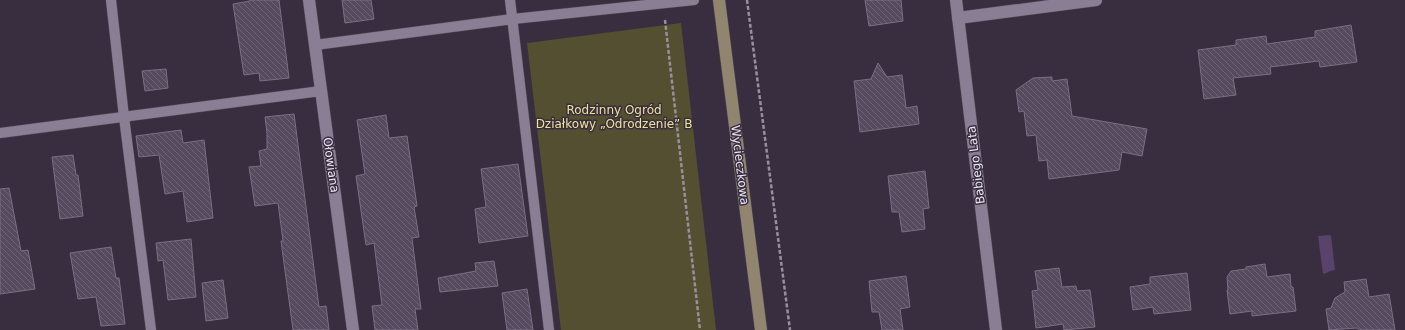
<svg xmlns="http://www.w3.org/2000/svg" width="1405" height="330" font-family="'DejaVu Sans',sans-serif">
<defs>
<pattern id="building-back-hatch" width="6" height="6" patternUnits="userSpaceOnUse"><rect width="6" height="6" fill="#554a5e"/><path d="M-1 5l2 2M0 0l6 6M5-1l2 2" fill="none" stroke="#6e6476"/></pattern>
</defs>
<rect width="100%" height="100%" fill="#382e40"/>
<!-- garden -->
<polygon fill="#544f31" points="681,23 716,330 561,330 527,43"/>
<!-- water -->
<path fill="#59426b" d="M1331,235l4,35c-5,0 -7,3 -12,4l-5,-38z"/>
<!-- building -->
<g fill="url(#building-back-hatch)" stroke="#7a6f84">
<polygon points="250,0 279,0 289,78 260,81 259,73 244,75 233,4 250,1"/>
<polygon points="342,0 371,0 374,19 345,23"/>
<polygon points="865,0 901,0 903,21 869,26"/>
<polygon points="1351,25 1357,62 1320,67 1319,61 1270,67 1271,74 1233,78 1236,95 1204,99 1198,50 1236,45 1236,40 1266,36 1267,44 1315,37 1315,31"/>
<polygon points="878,63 887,77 902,75 906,108 917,106 919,124 860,132 854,81 871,79"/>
<polygon points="166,69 168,88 145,91 142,71"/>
<polygon points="1052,77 1052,81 1067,79 1072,116 1147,129 1142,156 1122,152 1119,170 1049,179 1047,160 1039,161 1036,135 1027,136 1024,111 1019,112 1016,90 1033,78"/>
<polygon points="294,114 319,307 326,306 329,330 293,330 281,241 283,241 278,203 255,206 249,167 261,166 259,151 267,149 267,133 265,117"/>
<polygon points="386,115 389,138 407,136 417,206 414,207 419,237 412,238 421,309 415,309 418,330 375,330 372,306 382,305 374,243 366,245 356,176 365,174 357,120"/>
<polygon points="181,130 183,143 204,140 213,218 187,222 183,191 165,194 159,155 139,157 136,136"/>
<polygon points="73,155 76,175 78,175 83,216 60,219 52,157"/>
<polygon points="518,164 528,236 479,243 475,209 486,207 481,169"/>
<polygon points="925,171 929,208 923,209 925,229 902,232 899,212 892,212 888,176"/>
<polygon points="9,188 21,251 28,250 35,289 0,294 0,189"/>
<polygon points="191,239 196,297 168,300 163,260 158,261 156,243"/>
<polygon points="111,247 116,278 119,278 125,324 101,326 96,297 78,299 70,253"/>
<polygon points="494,261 498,286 440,292 438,278 476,271 475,263"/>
<polygon points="1265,264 1267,277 1290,274 1291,287 1293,287 1296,311 1252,316 1252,311 1230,314 1227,290 1228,290 1227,277 1231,271 1246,269 1246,267"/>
<polygon points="1059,268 1062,287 1076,286 1077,291 1090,290 1095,327 1064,330 1063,324 1036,328 1032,291 1038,290 1035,271"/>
<polygon points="1187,273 1191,310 1154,314 1153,307 1133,310 1130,287 1150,284 1150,277"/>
<polygon points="906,276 910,307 900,309 903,330 882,330 879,312 872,312 869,281"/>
<polygon points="1366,279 1369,297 1389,294 1395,330 1360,330 1357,328 1329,330 1326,309 1331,308 1335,298 1345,292 1344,282"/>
<polygon points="223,280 228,318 206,321 202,283"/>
<polygon points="527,289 533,330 507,330 502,293"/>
</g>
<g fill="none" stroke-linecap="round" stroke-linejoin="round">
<!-- lane casing -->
<g stroke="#544c5c" stroke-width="11">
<g id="lane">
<polyline points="111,0 124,117 151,330"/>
<polyline points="510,0 549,330"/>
<polyline points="315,45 513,19 694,0"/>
<polyline points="0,133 321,91"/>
</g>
</g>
<!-- street casing -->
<g stroke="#544c5c" stroke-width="13">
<g id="street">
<polyline points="309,0 353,330"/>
<polyline points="956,0 996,330"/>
<polyline points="958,18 1096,0"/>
</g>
</g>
<!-- secondary casing -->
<g stroke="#544c5c" stroke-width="13">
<polyline id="secondary" points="719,0 761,330"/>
</g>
<!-- path -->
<g stroke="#978f9e" stroke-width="2.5" stroke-dasharray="4 2" stroke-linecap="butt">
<polyline points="747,0 790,330"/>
<polyline points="665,20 700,330"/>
</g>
<!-- lane -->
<use href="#lane" stroke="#897e94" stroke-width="10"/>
<!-- street -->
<use href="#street" stroke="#897e94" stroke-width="12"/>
<!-- secondary -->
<use href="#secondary" stroke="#928570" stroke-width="12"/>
</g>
<g text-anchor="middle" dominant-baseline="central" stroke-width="3" stroke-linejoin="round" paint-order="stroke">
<!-- park labels -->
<g font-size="12" fill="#efe293" stroke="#382e40">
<text x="614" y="110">Rodzinny Ogród<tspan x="614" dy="14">Działkowy „Odrodzenie” B</tspan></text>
</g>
<!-- street labels -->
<g font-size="12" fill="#ebe5f1" stroke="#382e40">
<text transform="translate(331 165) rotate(82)">Ołowiana</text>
<text transform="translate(740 165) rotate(83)">Wycieczkowa</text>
<text transform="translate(976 165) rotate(-97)">Babiego Lata</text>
</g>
</g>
</svg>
